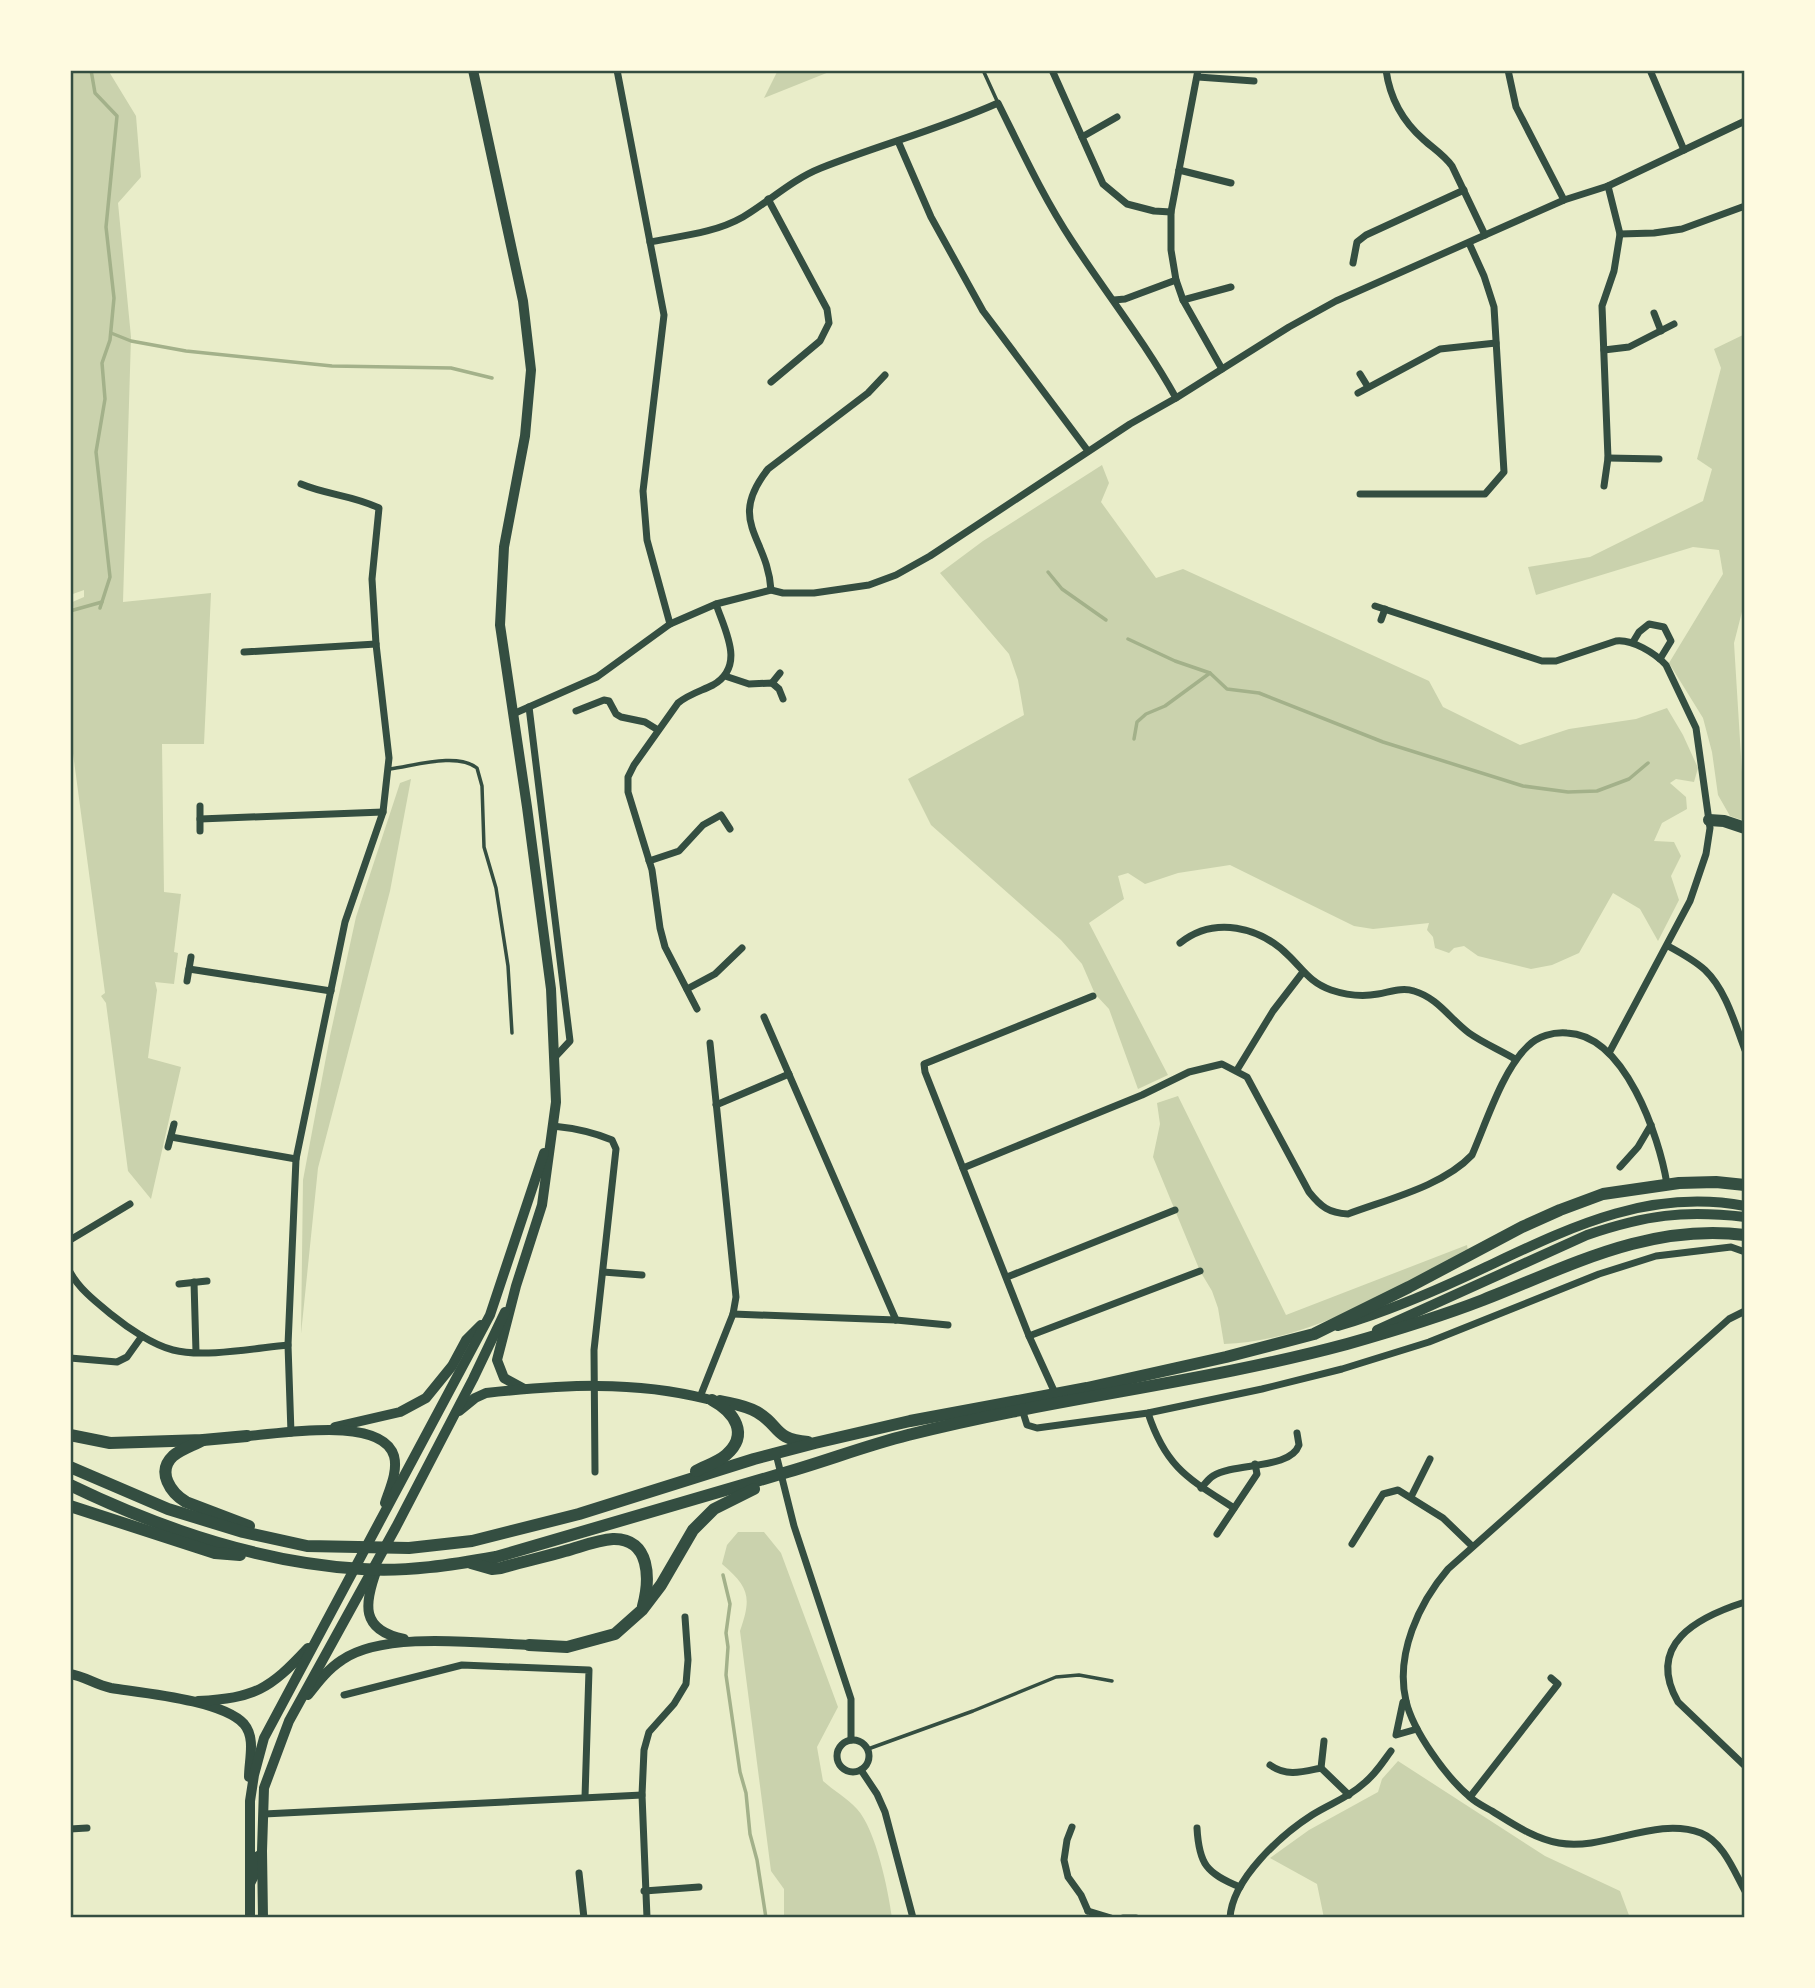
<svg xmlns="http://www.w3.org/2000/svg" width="1815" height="1988" font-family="'Archivo Narrow',sans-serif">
<rect width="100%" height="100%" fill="#e9edc9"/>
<!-- green -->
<g fill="#cad2ad">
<polygon points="70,70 108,70 136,116 141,177 118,203 131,337 123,602 211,593 204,744 162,744 164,892 181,894 174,952 178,953 174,984 155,982 157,990 148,1058 181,1067 151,1199 128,1171 106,1003 101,996 105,993 70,731 70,603 84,597 84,590 70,595"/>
<polygon points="778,70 834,70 764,98"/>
<polygon points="1745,334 1745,456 1743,499 1745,600 1734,643 1745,821 1730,816 1718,795 1712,752 1703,718 1669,663 1723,574 1719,550 1693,547 1536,595 1528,567 1590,557 1703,501 1712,469 1697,459 1721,368 1714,349"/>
<polygon points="1102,465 1109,483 1101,502 1156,578 1183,569 1429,681 1443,707 1520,745 1569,729 1636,719 1667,708 1683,735 1698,768 1694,782 1676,779 1670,783 1686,797 1687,809 1662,823 1654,841 1674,842 1681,856 1671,876 1679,900 1658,941 1640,909 1613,893 1579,953 1552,965 1531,969 1478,956 1464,946 1454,948 1449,953 1435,948 1433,937 1427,930 1429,923 1373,929 1354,926 1230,865 1178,873 1145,884 1128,873 1118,876 1124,899 1089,923 1168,1075 1138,1089 1109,1009 1095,994 1082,964 1061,940 931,825 908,779 1024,715 1018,680 1009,654 940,573 983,541"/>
<polygon points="411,779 390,891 318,1168 301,1334 303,1180 330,1036 356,917 400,783"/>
<path d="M1178,1096l108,219 181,-70 1,6c-78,39 -156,90 -244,93l-6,-36 -6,-17 -12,-20 -47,-114 7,-33 -3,-21z"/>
<path d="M738,1532h26l17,21 57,154 -21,40 6,34c10,9 24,17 34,28 19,21 31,80 35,109h-108v-29l-13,-18 -31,-240c12,-34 9,-44 -18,-67l5,-19z"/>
<polygon points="1398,1761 1545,1856 1620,1891 1630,1918 1324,1918 1317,1884 1270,1858 1309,1830 1378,1792 1382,1779"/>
</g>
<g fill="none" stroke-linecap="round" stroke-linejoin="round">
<!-- stream -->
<g stroke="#a3b18a" stroke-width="3.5">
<polyline points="91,70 95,93 117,116 106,227 114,298 110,340 102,363 105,399 96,452 110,577 100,608"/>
<polyline points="111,333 131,341 186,351 332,366 451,368 492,378"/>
<polyline points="1048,572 1062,589 1106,620"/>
<polyline points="70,611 102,602"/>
<polyline points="1128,639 1175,661 1210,673 1227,689 1259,693 1383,742 1523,786 1568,792 1597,791 1629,779 1648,763"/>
<polyline points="1134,739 1137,722 1146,714 1165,706 1210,673"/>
<polyline points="723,1575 730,1604 726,1633 728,1647 726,1675 740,1772 746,1793 750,1834 757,1860 766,1918"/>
</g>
<!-- service -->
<g stroke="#344e41" stroke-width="3.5">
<polyline points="983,70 998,103"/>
<path d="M390,769c24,-3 67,-17 87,-1l5,18 2,61 12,41 12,78 4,67"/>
<polyline points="868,1749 973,1711 1056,1677 1079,1675 1112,1681"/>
</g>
<!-- minor -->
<g stroke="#344e41" stroke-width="7">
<polyline points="617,70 664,315 643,491 647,540 670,624"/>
<polyline points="1052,70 1103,184 1127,204 1154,211 1171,212"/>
<polyline points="1198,70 1171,212 1171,250 1176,280 1183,300 1222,369"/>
<path d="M1386,70c4,29 16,51 38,70 10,9 20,15 28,26l33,69"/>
<polyline points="1508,70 1516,107 1564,200"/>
<polyline points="1650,70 1684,150"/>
<polyline points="1198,77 1254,81"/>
<polyline points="1082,137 1117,117"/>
<polyline points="898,141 931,217 983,311 1088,451"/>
<polyline points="1179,170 1231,183"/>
<polyline points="768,199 827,309 829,323 820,341 771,382"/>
<polyline points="1620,234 1654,233 1682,229 1745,206"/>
<path d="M650,242c31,-6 65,-9 93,-25 27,-16 48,-37 78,-49 58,-23 119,-39 177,-65 23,46 45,94 74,138 34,52 73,101 104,157"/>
<polyline points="1353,263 1357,242 1366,235 1464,190"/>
<polyline points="1114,300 1125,299 1176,280"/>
<polyline points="1183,300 1231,287"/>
<polyline points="1654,313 1661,331"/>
<polyline points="1604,350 1629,347 1674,324"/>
<polyline points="1360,374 1368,387"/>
<polyline points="1358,393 1440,349 1496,343"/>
<polyline points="1608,458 1659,459"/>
<polyline points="1604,486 1608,458 1602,306 1614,271 1620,234 1608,186"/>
<polyline points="1360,494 1485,494 1504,472 1494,307 1484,276 1469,243"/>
<path d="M771,590c-3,-53 -45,-68 -3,-121l100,-76 17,-18"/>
<path d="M1375,606l167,55h14l60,-20c16,-2 39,12 50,24l30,63 14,100 -4,26 -16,47 -81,152"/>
<polyline points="1381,620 1385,609"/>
<polyline points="1633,642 1639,632 1649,624 1664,627 1671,641 1660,659"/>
<polyline points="244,652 376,644"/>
<polyline points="725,676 749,684 772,683 779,689 783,699"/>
<polyline points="772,683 780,673"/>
<polyline points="529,707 570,1041 556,1056"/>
<polyline points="576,711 604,700 609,701 616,714 621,717 645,722 658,730"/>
<polyline points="513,714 597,677 670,624 716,604 771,590 783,593 814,593 869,585 896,575 930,556 1130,424 1176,398 1289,327 1336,301 1564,200 1608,186 1745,121"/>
<polyline points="200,806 200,831"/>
<polyline points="200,819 383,812"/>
<polyline points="649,861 679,851 703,825 721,815 730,829"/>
<path d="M1180,943c34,-27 80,-17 110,14 14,14 21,26 41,33 15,5 31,7 47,4 12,-2 24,-7 36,-3 24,7 36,28 55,42 14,10 31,17 46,26"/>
<path d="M1668,946c13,7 26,14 37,24 21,20 30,54 40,80"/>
<polyline points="189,969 331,991"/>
<polyline points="187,981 191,957"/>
<polyline points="687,989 715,974 742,948"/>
<path d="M697,1009l-32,-62 -5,-19 -8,-58 -24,-78v-15l6,-12 44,-62c11,-9 23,-12 35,-18 33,-19 12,-54 3,-81"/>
<polyline points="764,1017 896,1320"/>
<polyline points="1237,1070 1273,1011 1303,972"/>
<polyline points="716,1105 789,1074"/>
<path d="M553,1126c20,2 40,6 59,14l4,9 -22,201 1,122"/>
<polyline points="171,1137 296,1159"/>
<polyline points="168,1147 174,1124"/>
<polyline points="1620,1167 1638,1147 1651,1125"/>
<path d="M963,1168l179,-73 47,-23 33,-8 25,13 62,115c12,15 20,21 39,22 40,-15 95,-28 124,-59 14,-32 31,-86 56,-109 10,-10 25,-14 39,-13 58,2 92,103 100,151"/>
<polyline points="70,1240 130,1204"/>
<path d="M70,1272c10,18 26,30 42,43 16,13 41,30 61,35 30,8 83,-2 115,-5"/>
<polyline points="603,1272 642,1275"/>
<polyline points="1007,1277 1175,1210"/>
<polyline points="194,1282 196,1352"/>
<polyline points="179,1284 207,1281"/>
<path d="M1745,1311l-16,8 -281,250c-29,34 -53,85 -42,132 7,30 40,76 64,96 6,6 15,10 22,14 21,13 43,28 67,32 47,8 96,-27 142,-10 22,9 33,38 44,58"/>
<polyline points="733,1314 896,1320 948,1325"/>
<polyline points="1029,1336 1200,1271"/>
<polyline points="70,1358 117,1362 127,1357 142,1336"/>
<polyline points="1055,1393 1029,1336 925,1072 924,1064 1093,996"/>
<polyline points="700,1397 733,1314 736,1297 710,1043"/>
<polyline points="1022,1409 1027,1425 1037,1428 1148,1413 1262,1389 1342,1369 1429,1342 1599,1274 1656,1256 1731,1247 1745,1252"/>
<path d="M1148,1413c18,55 41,66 86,95"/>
<path d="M291,1433l-3,-88 8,-186 49,-237 38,-110 6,-54 -13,-114 -4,-65 7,-71c-27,-13 -52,-13 -78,-24"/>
<polyline points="776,1454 794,1526 851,1699 851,1740"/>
<path d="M1201,1488c4,-4 8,-10 12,-12 22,-14 77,-6 86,-31l-2,-12"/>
<polyline points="1411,1497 1430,1459"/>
<polyline points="1217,1534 1257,1474 1255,1464"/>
<polyline points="1352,1544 1383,1494 1398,1490 1443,1518 1472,1546"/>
<path d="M1745,1602c-47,15 -100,42 -67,100l67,64"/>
<polyline points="344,1695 462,1665 589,1670 585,1797"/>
<polyline points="1406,1701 1403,1702 1396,1735 1417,1729"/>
<circle cx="853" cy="1756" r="16"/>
<path d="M1270,1765c17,12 32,7 51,3l3,-27"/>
<polyline points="1321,1768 1349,1795"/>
<polyline points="861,1770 877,1794 885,1812 913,1918"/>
<polyline points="1470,1797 1558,1684 1551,1678"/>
<polyline points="264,1814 642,1795"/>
<polyline points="1072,1827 1067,1840 1064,1860 1068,1877 1081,1895 1088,1911"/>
<path d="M1197,1828c2,36 9,45 43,59"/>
<polyline points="70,1829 87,1828"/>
<polyline points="579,1873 584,1918"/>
<polyline points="251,1885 257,1873 257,1855 262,1852"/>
<polyline points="644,1891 699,1887"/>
<polyline points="1088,1911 1111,1918"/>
<polyline points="647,1918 642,1795 644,1750 649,1732 674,1704 686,1684 688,1660 685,1617"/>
<polyline points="1123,1918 1136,1918"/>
<path d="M1230,1918c2,-39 51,-83 82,-103 17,-11 36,-17 51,-31 12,-9 19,-21 28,-33"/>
</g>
<!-- secondary -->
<g stroke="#344e41" stroke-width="10">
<polyline points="473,70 523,301 531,370 525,436 504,547 500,625 527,807 551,989 556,1102 542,1205 516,1286 497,1360 504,1378 524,1389"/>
<path d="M459,1411l16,-13 11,-5c75,-8 148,-13 221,6"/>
<polyline points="335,1427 400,1412 426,1398 452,1366 466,1340 481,1325"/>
<path d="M247,1436c33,-2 135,-21 147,20 4,15 -4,32 -9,47"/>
<path d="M377,1569c-13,35 -17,61 27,70"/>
<path d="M70,1674c14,2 26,11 41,14 32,5 111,12 133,36 12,14 5,36 5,53"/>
<path d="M308,1695c10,-13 20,-26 34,-35 41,-29 137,-17 187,-15"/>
<path d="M198,1701c57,-3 71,-11 110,-53"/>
<polyline points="250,1918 250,1801 254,1775 264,1738 490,1315 544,1153"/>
<polyline points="263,1918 262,1851 264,1788 289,1721 396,1527 473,1379 505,1312"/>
</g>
<!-- primary -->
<g stroke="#344e41" stroke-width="10">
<path d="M1338,1326c52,-15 100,-36 148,-59 85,-40 163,-79 259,-61"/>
<path d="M1377,1330l210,-95c59,-20 96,-25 158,-18"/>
</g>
<!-- trunk -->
<g stroke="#344e41" stroke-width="12">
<polyline points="1709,820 1724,821 1745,828"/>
<path d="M720,1401c13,3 25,4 37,11 24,14 16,27 51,30"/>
<polyline points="70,1435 110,1443 203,1440 247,1436"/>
<path d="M203,1440c-9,5 -22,9 -30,16 -17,16 -2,37 13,46l63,24"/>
<polyline points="70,1467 168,1509 243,1532 307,1546 409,1548 472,1541 579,1514 754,1459 815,1443 910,1421 1087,1388 1226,1357 1314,1334 1409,1287 1522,1227 1560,1210 1603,1194 1679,1183 1716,1182 1745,1185"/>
<path d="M696,1471c9,-5 22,-9 30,-16 24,-21 8,-43 -14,-55"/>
<path d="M70,1485c91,44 191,78 292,84 45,3 90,-4 134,-12 93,-28 187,-54 281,-82 44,-12 87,-29 131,-40 145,-37 294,-52 439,-91 46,-13 92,-27 136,-44 87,-34 166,-77 262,-65"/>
<polyline points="70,1506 215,1553 240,1555"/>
<path d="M471,1563l21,6 9,-1c21,-6 43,-11 64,-17 15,-4 32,-11 48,-12 38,-1 37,41 30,67"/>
<polyline points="529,1645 567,1647 615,1634 642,1610 661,1585 693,1530 714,1509 754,1489"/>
</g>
</g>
<!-- border -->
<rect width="1815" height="1988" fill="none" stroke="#fefae0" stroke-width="144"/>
<rect x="72" y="72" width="1671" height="1844" fill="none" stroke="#344e41" stroke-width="2.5"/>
</svg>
